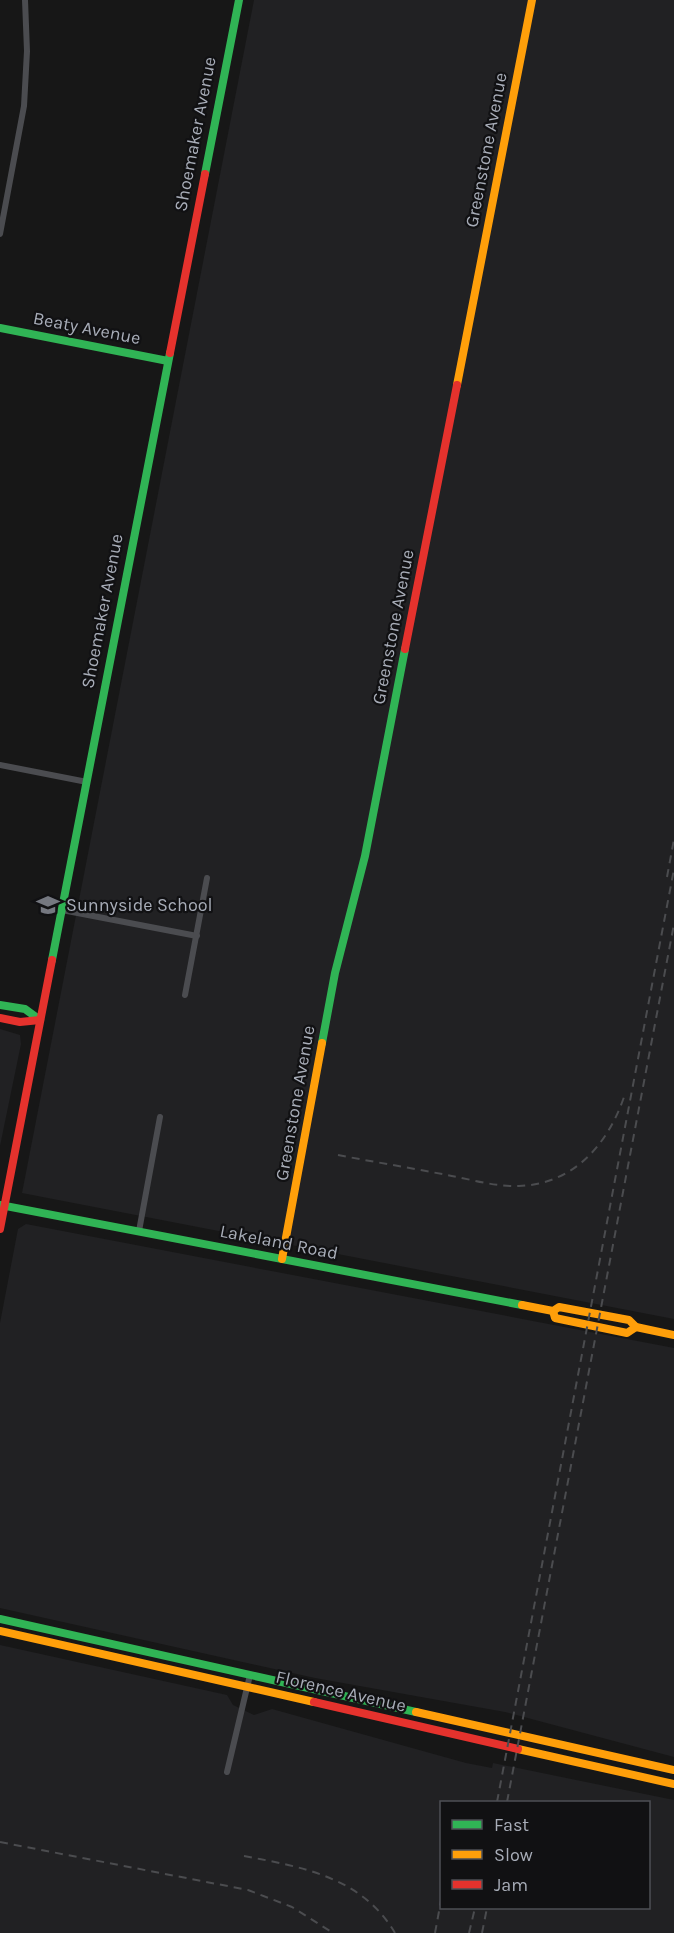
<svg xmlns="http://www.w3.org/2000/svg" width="674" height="1933" font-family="Karla,sans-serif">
<rect width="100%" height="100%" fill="#171717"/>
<!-- built -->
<g fill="#212123" fill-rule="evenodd">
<polygon points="254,0 674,0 674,1319 22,1193"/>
<polygon points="0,1029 20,1035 21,1044 0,1146"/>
<polygon points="26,1224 674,1348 674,1757 505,1712 315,1678 0,1608 0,1323 18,1229"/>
<path d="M0,1645l227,50 6,10 21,10 18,-6 194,54 26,5 1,-5 181,37v133h-674zM442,1802h206v106h-206z"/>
</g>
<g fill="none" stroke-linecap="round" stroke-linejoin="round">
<!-- street -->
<g stroke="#4b4c50" stroke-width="6">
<polyline points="0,234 24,106 27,51 25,0"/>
<polyline points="0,765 87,782"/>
<polyline points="62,910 197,936"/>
<polyline points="185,995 207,878"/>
<polyline points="139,1231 160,1117"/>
<polyline points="227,1772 250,1675"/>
</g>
<!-- fast -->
<g stroke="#30b455" stroke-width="8">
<polyline points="205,174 239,0"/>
<polyline points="0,328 168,361"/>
<polyline points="52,960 170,353"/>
<polyline points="0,1005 25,1009 40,1020"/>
<polyline points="322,1043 335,973 365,856 405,649"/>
<polyline points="0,1205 522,1305"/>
<polyline points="0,1619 416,1712"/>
</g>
<!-- slow -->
<g stroke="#ff9f0a" stroke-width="8">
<polyline points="457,385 532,0"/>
<polyline points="282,1259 322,1043"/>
<polyline points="522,1305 553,1311 559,1307 629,1320 636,1327 674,1335"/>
<polyline points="553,1311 555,1318 627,1333 636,1327"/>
<polyline points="0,1631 314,1702"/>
<polyline points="416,1712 674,1770"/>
<polyline points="518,1749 674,1784"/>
</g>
<!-- jam -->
<g stroke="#e5322d" stroke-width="8">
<polyline points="170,353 205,174"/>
<polyline points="405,649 457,385"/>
<polyline points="0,1018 20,1022 40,1020"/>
<polyline points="0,1229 52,960"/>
<polyline points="314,1702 518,1749"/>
</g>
<!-- rail -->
<g stroke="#4b4c4f" stroke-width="2" stroke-dasharray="8 6" stroke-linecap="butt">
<polyline points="667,877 674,839"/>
<path d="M338,1155c36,7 73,13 109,20 23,4 48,12 72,11 54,-2 88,-40 105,-89"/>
<polyline points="497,1802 674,869"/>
<polyline points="507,1802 674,924"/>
<polyline points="0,1842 248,1890 292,1907 333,1933"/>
<path d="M244,1856c58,11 118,21 151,77"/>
<polyline points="435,1933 442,1895"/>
<polyline points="469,1933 475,1908"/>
<polyline points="482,1933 487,1908"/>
</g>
</g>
<!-- icons -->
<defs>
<g id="school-bare" transform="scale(1.8)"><path d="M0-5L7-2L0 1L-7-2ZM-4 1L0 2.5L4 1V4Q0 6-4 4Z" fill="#757880" stroke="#111113" stroke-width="2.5" paint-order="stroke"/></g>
</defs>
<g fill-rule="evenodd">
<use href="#school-bare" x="48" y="905"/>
</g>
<g text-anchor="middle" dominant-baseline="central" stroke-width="4.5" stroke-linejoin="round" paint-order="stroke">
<!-- street labels -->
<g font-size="18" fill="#a8adb8" stroke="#111113">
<text transform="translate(195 134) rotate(-79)">Shoemaker Avenue</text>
<text transform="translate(486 150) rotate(-79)">Greenstone Avenue</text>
<text transform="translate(87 328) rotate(11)">Beaty Avenue</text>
<text transform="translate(102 611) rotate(-79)">Shoemaker Avenue</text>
<text transform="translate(393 627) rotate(-79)">Greenstone Avenue</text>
<text transform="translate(295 1103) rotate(-80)">Greenstone Avenue</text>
<text transform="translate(279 1242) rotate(11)">Lakeland Road</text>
<text transform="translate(341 1691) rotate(13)">Florence Avenue</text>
</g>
<!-- poi labels -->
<g font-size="18" fill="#a8adb8" stroke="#111113" text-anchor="start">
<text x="66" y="905">Sunnyside School</text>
</g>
</g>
<!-- legend -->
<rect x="440" y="1801" width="210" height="108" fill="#111113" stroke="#4d4f55" stroke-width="1.5"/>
<rect x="452" y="1820" width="30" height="9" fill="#30b455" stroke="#4d4f55" stroke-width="1.5"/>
<text x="494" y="1831" font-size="18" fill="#a8adb8">Fast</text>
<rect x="452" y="1850" width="30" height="9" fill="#ff9f0a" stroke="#4d4f55" stroke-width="1.5"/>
<text x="494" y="1861" font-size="18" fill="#a8adb8">Slow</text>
<rect x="452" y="1880" width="30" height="9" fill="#e5322d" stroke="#4d4f55" stroke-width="1.5"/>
<text x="494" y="1891" font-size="18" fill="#a8adb8">Jam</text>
</svg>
